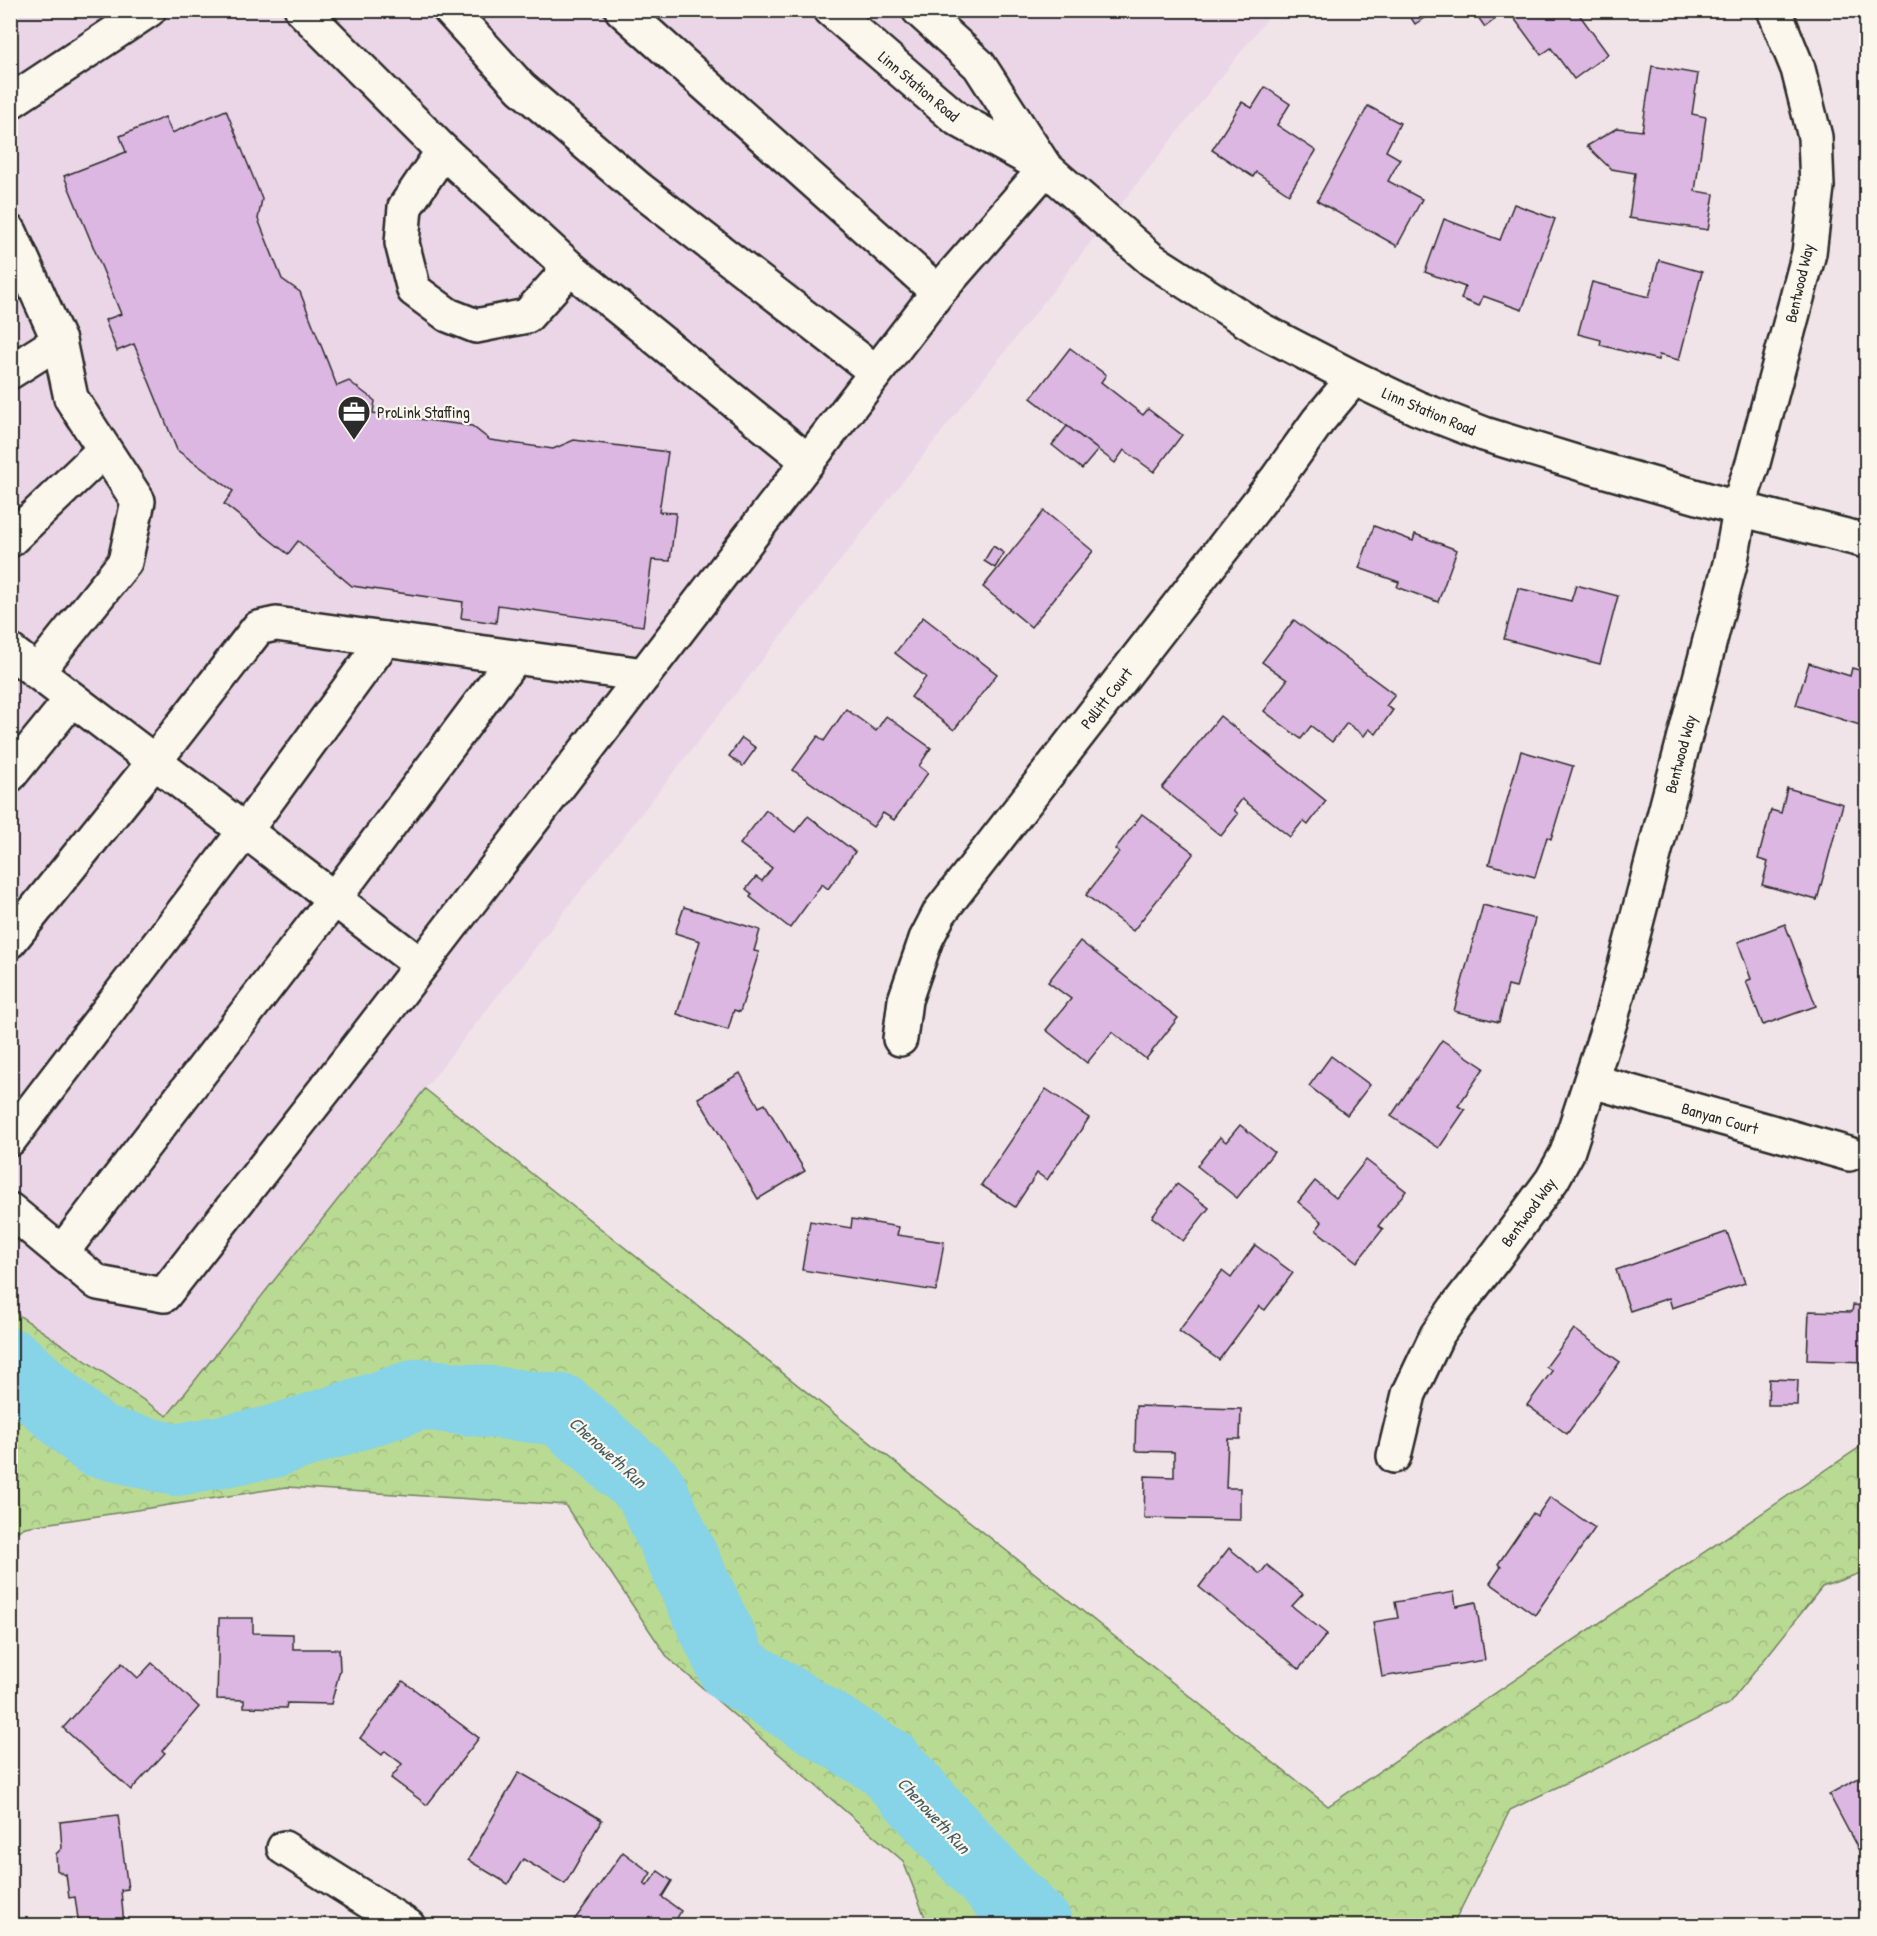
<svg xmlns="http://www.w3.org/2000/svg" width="1877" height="1936" font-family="'Patrick Hand',sans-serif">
<defs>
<pattern id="forest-crowns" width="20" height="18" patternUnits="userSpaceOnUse" patternTransform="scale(1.5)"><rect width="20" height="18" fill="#b9da93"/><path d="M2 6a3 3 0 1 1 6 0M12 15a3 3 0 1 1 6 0" fill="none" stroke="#9fbb7f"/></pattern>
</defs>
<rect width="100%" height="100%" fill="#f1e4e9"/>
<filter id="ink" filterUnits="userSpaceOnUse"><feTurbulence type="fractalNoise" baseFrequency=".0167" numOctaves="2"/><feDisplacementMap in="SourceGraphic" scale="12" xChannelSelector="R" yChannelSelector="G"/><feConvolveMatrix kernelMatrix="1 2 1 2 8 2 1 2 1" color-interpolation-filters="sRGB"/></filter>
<g filter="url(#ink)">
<!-- built -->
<polygon fill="#ead6e7" points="10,11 1273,11 167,1416 11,1310"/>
<!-- forest -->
<polygon fill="url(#forest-crowns)" stroke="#72825f" stroke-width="1.5" points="425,1089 1328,1806 1866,1443 1866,1571 1822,1587 1729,1704 1510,1810 1453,1925 928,1925 903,1861 668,1658 565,1505 287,1487 25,1527 11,1535 11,1310 167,1416"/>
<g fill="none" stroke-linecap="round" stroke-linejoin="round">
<!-- river -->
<polyline stroke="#87d3e8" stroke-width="72" points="10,1364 97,1441 176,1460 272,1442 420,1394 561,1410 650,1488 734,1669 887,1763 984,1871 1037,1926"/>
</g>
<!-- building -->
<g fill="#dbb7e2" stroke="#2b2b2b" stroke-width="1.5">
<polygon points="1406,10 1436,10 1415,24"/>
<polygon points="1473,10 1507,10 1485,27"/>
<polygon points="1508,10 1576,10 1608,54 1574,79 1551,48 1541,55"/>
<polygon points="1652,66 1698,74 1692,114 1706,117 1695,191 1714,194 1708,230 1629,218 1635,173 1611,169 1587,146 1617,128 1642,131"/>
<polygon points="1265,87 1290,104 1277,125 1316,151 1289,194 1256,172 1253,177 1212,150 1242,102 1252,108"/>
<polygon points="1368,106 1400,123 1386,151 1400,159 1388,181 1422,199 1397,246 1317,201"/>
<polygon points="226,110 262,199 258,219 282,279 300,292 337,386 349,381 375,401 373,413 472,426 490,440 553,449 574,440 668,452 659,512 676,513 670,561 652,560 643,626 498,605 496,623 461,618 463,602 352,586 298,541 288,554 224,504 233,491 177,450 134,344 117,351 105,320 121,314 64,176 126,152 120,136 165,117 172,133"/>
<polygon points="1514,204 1555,219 1522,310 1483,296 1479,306 1461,299 1465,287 1425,272 1444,219 1500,240"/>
<polygon points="1659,260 1702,272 1679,360 1659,355 1658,360 1600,345 1601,340 1578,334 1592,282 1649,297"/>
<polygon points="1070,348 1106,375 1101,382 1143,415 1148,409 1182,435 1154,472 1124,450 1115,463 1031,398"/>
<polygon points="1067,426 1098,450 1082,469 1052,445"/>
<polygon points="1044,511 1093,551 1031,627 983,587"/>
<polygon points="1374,526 1413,541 1415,534 1457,550 1438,602 1397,587 1399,582 1359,568"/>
<polygon points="993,546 1004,553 995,568 984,561"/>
<polygon points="1576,585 1618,596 1600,664 1504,639 1518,588 1571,601"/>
<polygon points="923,617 997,674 954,730 911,697 926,677 895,653"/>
<polygon points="1294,620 1395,695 1386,706 1393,710 1376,734 1369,729 1364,736 1347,723 1332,742 1311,726 1301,739 1264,711 1287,680 1262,662"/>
<polygon points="1809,663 1850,676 1852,668 1866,672 1866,727 1796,705"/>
<polygon points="846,709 876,731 886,716 931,748 919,766 928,773 894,820 883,813 873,827 793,770 818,736 824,741"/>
<polygon points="1220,716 1326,801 1308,825 1303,821 1290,837 1242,799 1234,810 1238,814 1221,836 1162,788"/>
<polygon points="742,738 756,748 743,766 729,756"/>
<polygon points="1521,751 1573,766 1551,839 1547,837 1535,877 1489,864"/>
<polygon points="1787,788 1843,804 1817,900 1762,885 1768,862 1758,859 1771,810 1781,813"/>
<polygon points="766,810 795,832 808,816 855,852 828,889 822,884 790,928 750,897 752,894 746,889 756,877 762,881 772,868 740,844"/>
<polygon points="1142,814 1194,853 1133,931 1086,895 1119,852 1115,849"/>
<polygon points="1483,905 1535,919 1516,988 1508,986 1499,1022 1454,1011"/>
<polygon points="684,907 760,930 754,951 759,952 740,1012 734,1010 728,1030 677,1014 700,941 675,933"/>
<polygon points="1785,924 1816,1006 1763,1025 1746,981 1751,979 1738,942"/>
<polygon points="1080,941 1178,1018 1146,1059 1112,1032 1087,1063 1046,1030 1071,999 1048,982"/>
<polygon points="1442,1040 1484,1068 1458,1106 1465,1110 1439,1148 1391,1116"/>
<polygon points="1331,1056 1370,1085 1347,1115 1309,1086"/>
<polygon points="740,1073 759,1107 765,1104 805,1171 758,1199 698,1098"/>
<polygon points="1046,1089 1089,1118 1047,1180 1037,1173 1015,1207 981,1185"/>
<polygon points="1240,1125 1274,1152 1237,1198 1197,1166 1220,1137 1226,1142"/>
<polygon points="1366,1160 1406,1191 1378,1226 1383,1229 1357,1262 1316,1230 1322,1222 1298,1202 1315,1181 1336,1198"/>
<polygon points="1177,1184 1209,1208 1183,1241 1152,1217"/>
<polygon points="852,1219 899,1227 897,1235 944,1242 936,1291 802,1270 810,1221 851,1228"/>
<polygon points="1727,1232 1745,1283 1672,1308 1669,1298 1630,1311 1616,1270"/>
<polygon points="1255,1245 1293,1273 1265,1310 1259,1306 1219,1360 1179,1331 1222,1271 1231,1278"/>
<polygon points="1853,1305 1866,1306 1866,1362 1807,1360 1809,1311 1852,1312"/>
<polygon points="1574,1329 1620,1362 1567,1434 1527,1405 1552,1371 1546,1367"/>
<polygon points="1769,1379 1798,1380 1797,1405 1768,1405"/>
<polygon points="1136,1406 1241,1409 1240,1439 1228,1439 1226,1488 1240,1488 1240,1520 1144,1518 1145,1476 1174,1477 1174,1452 1135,1451"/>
<polygon points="1550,1497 1595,1528 1535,1615 1490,1583 1501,1567 1498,1564 1533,1513 1537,1516"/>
<polygon points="1229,1548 1260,1574 1267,1565 1303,1594 1292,1606 1327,1634 1299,1669 1199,1587"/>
<polygon points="1454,1592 1456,1606 1476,1602 1485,1660 1382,1677 1373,1622 1398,1618 1395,1602"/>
<polygon points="219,1618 253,1618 253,1633 293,1634 293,1649 339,1649 340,1670 331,1704 287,1703 286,1708 244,1707 244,1700 217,1699"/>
<polygon points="122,1663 138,1678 152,1663 199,1707 162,1751 165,1753 131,1790 63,1728"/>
<polygon points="403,1681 479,1738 427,1805 391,1778 402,1764 385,1751 382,1755 360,1738"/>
<polygon points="519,1772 602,1820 565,1884 523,1859 508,1884 468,1860"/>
<polygon points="1866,1774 1866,1864 1829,1794"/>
<polygon points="118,1815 128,1889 121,1890 124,1926 79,1926 75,1897 69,1898 66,1874 64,1875 57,1870 56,1854 62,1848 60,1822"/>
<polygon points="623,1852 651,1873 644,1884 647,1886 658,1871 672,1881 662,1897 681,1911 676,1920 684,1926 570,1926"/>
</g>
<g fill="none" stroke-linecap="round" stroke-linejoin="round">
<!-- minor casing -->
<g stroke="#2b2b2b" stroke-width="38">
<g id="minor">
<polyline points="302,10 443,151 570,268 808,461"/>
<polyline points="450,10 521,88 638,188 876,372"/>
<polyline points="831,10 957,119 1046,168 1152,260 1261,330 1354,378 1417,408 1484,434 1585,465 1740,509 1866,541"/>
<polyline points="919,10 979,65 1043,164"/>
<polyline points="10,102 149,10"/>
<polyline points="443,151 405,207 402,243 414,290 448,315 476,326 527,316 570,268"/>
<polyline points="10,232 59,341 71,398 138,501 125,562 37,672 10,651"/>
<polyline points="938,292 1046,168"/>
<polyline points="10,372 59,341"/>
<polyline points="10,540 104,450"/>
<polyline points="37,672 421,965"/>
<polyline points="10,775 72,699"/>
<polyline points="10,941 154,762 258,628 276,624 644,675"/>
<polyline points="900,1039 905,1000 926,939 940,912 1276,480 1318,421 1354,378"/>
<polyline points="1592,1081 1849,1154"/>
<polyline points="10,1139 245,831 385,639"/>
<polyline points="10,1210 98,1283 164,1295 352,1055 938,292 622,10"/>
<polyline points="62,1252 334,899 515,657"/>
<polyline points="1394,1456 1409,1394 1437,1335 1455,1309 1496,1256 1552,1180 1567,1153 1611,1019 1731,560 1744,489 1753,463 1809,253 1817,187 1815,137 1798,69 1774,10"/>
<polyline points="284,1848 408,1926"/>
</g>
</g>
<!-- minor -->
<use href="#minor" stroke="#fbf7ec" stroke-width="33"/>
</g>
</g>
<!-- icons -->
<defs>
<g id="office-pin" transform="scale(1.725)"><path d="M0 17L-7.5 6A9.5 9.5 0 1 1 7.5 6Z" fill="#2b2b2b" stroke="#fbf7ec"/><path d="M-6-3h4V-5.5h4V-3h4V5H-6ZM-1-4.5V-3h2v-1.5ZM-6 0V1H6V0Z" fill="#fff"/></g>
</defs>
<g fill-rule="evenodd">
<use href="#office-pin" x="354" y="412"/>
</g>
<g text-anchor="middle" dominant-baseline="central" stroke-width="4.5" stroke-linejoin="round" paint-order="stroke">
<!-- street labels -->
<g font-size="16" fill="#2b2b2b" stroke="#fbf7ec">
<text transform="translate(919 86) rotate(40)">Linn Station Road</text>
<text transform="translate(1799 283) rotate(-77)">Bentwood Way</text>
<text transform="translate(1429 411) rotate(23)">Linn Station Road</text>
<text transform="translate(1106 698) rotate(-52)">Pollitt Court</text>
<text transform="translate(1680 754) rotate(-75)">Bentwood Way</text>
<text transform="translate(1720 1118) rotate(16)">Banyan Court</text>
<text transform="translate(1528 1212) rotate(-54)">Bentwood Way</text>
</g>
<!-- poi labels -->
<g font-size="16" fill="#2b2b2b" stroke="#fbf7ec" text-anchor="start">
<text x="377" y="412">ProLink Staffing</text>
</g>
<!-- water labels -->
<g font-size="18" font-style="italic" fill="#475d64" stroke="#fbf7ec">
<text transform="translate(608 1452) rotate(42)">Chenoweth Run</text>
<text transform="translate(934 1815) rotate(47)">Chenoweth Run</text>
</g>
</g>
<!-- margin -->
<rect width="1877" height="1936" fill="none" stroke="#fbf7ec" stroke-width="36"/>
<rect x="18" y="18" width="1841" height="1900" fill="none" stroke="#2b2b2b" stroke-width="2" filter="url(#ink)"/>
</svg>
